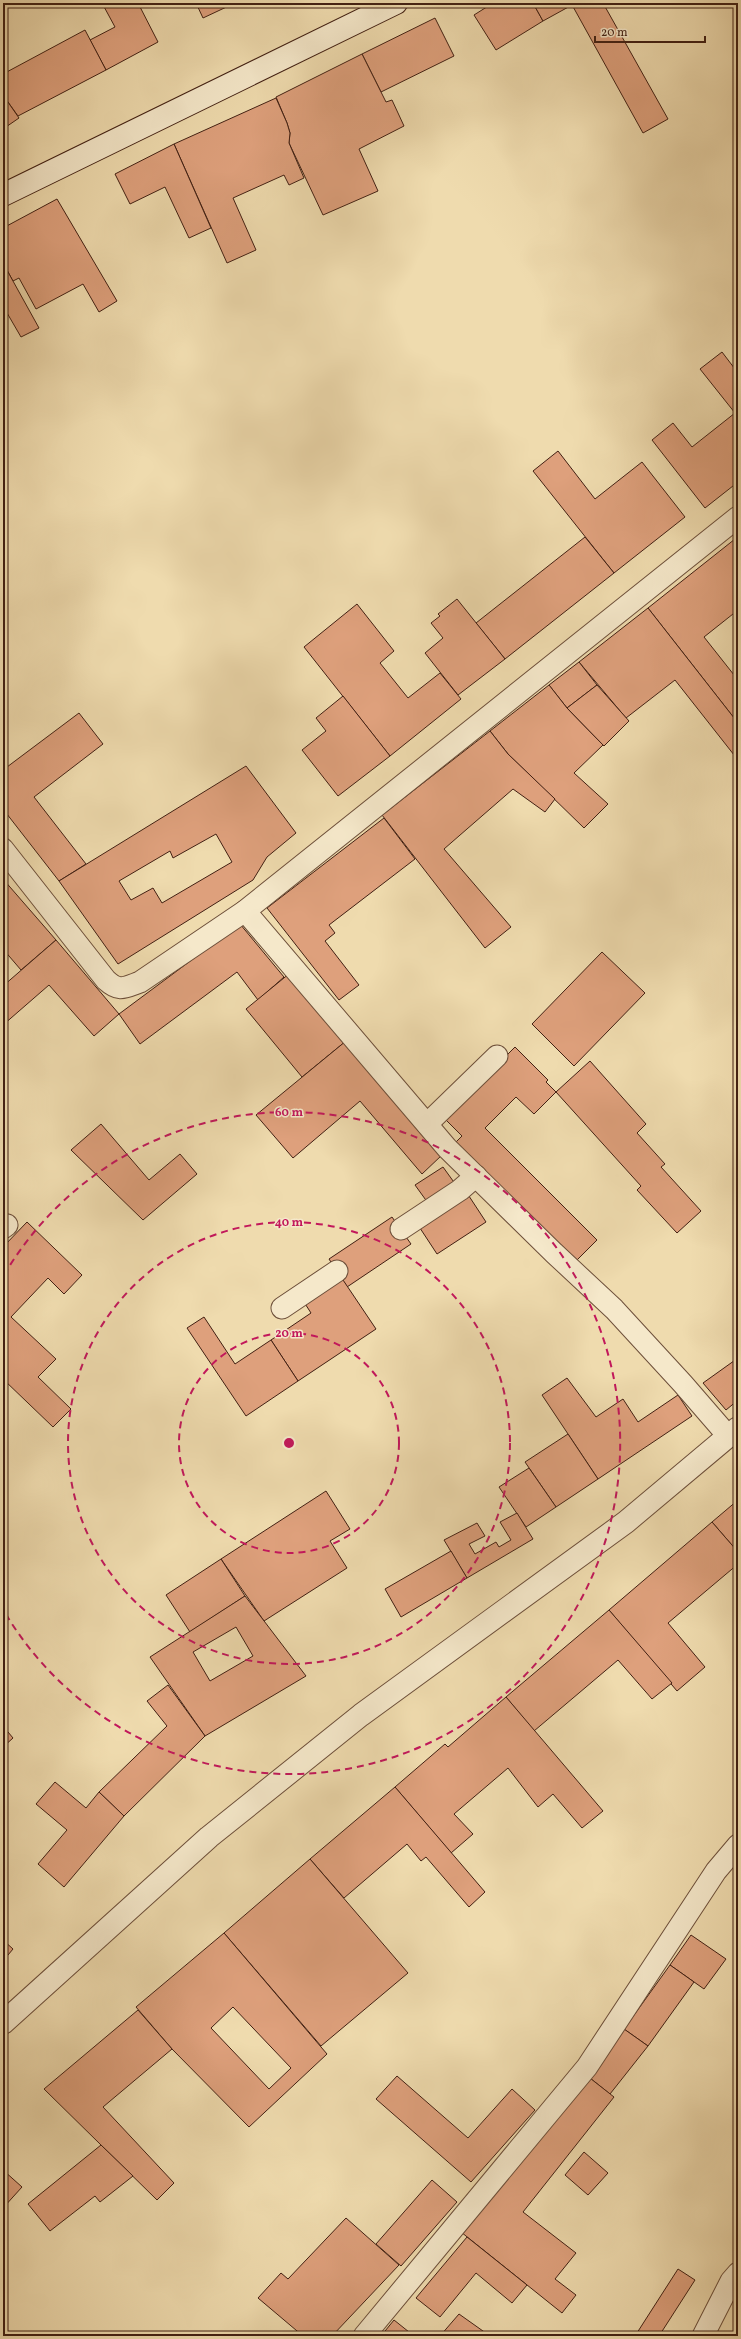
<svg xmlns="http://www.w3.org/2000/svg" width="741" height="2339" font-family="Vollkorn,serif">
<rect width="100%" height="100%" fill="#efdbae"/>
<filter id="stains"><feTurbulence type="fractalNoise" baseFrequency=".005" numOctaves="4"/><feColorMatrix values="0 0 0 0 .2 0 0 0 0 .09 0 0 0 0 .02 0 0 0 .5 -.17"/></filter>
<radialGradient id="worn" r=".72"><stop offset=".6" stop-color="#630" stop-opacity="0"/><stop offset="1" stop-color="#630" stop-opacity=".3"/></radialGradient>
<!-- building -->
<g fill="#dea07c" stroke="#422013" fill-rule="evenodd">
<polygon points="102,3 138,3 158,42 106,70 90,40 115,27"/>
<polygon points="196,3 235,3 203,18"/>
<polygon points="493,3 533,3 543,21 496,50 474,15"/>
<polygon points="533,3 571,3 572,5 543,21"/>
<polygon points="571,3 603,3 668,119 643,133"/>
<polygon points="435,18 454,56 381,92 362,54"/>
<polygon points="85,30 106,70 18,116 3,95 3,74"/>
<polygon points="362,54 386,102 392,100 404,126 359,149 378,191 323,215 289,143 290,133 287,123 276,97"/>
<polygon points="3,95 19,118 3,129"/>
<polygon points="276,98 287,123 290,133 289,143 304,178 289,185 284,175 233,198 256,250 227,263 174,144"/>
<polygon points="174,144 211,228 189,238 165,187 130,204 115,174"/>
<polygon points="57,199 117,301 99,312 83,284 36,309 19,278 13,281 3,263 3,228"/>
<polygon points="3,263 39,328 21,337 3,306"/>
<polygon points="722,352 738,373 738,482 705,508 652,440 673,423 692,447 735,413 700,369"/>
<polygon points="558,451 595,499 642,462 685,517 614,573 533,471"/>
<polygon points="585,537 614,573 505,659 476,623"/>
<polygon points="735,539 738,544 738,610 704,637 738,680 738,723 648,608"/>
<polygon points="457,599 505,659 458,695 425,653 443,638 431,623 440,616 438,614"/>
<polygon points="357,604 394,651 380,663 408,698 440,673 461,699 390,756 304,647"/>
<polygon points="648,608 738,723 738,760 675,680 626,718 579,662"/>
<polygon points="579,662 597,685 567,708 549,685"/>
<polygon points="549,685 567,708 603,745 574,773 608,804 584,828 508,754 490,731"/>
<polygon points="597,685 629,721 604,746 567,708"/>
<polygon points="343,696 390,756 338,796 302,750 326,731 316,718"/>
<polygon points="79,713 103,744 34,797 86,864 59,881 3,809 3,770"/>
<polygon points="490,731 508,754 555,799 545,812 513,789 444,849 511,927 485,948 382,815"/>
<path d="M246,766l50,67 -29,24 -14,23 -135,84 -59,-83zM216,834l16,28 -70,41 -9,-15 -22,12 -12,-19 51,-30 3,7z"/>
<polygon points="384,818 415,859 329,925 335,933 325,941 359,985 339,1000 267,908"/>
<polygon points="3,879 56,940 21,970 3,949"/>
<polygon points="240,924 284,977 258,1000 237,972 140,1044 119,1014"/>
<polygon points="56,940 119,1014 94,1036 49,985 3,1025 3,986"/>
<polygon points="602,952 645,993 574,1066 532,1024"/>
<polygon points="290,973 346,1041 302,1077 246,1009"/>
<polygon points="346,1041 442,1155 422,1174 360,1101 293,1158 256,1115"/>
<polygon points="515,1047 548,1080 546,1082 556,1092 534,1114 516,1097 485,1128 597,1240 573,1264 453,1145 462,1136 444,1118"/>
<polygon points="590,1061 646,1124 637,1133 665,1164 661,1167 701,1211 677,1233 637,1190 641,1186 556,1092"/>
<polygon points="101,1124 149,1180 180,1154 197,1174 143,1220 71,1150"/>
<polygon points="443,1167 456,1185 428,1203 415,1185"/>
<polygon points="465,1190 486,1222 437,1254 416,1222"/>
<polygon points="392,1217 411,1244 347,1287 329,1259"/>
<polygon points="27,1222 82,1275 64,1294 48,1278 11,1317 56,1359 38,1377 71,1409 53,1427 3,1379 3,1247"/>
<polygon points="339,1274 376,1329 298,1381 271,1340 311,1313 302,1299"/>
<polygon points="204,1317 235,1364 271,1340 298,1381 246,1416 187,1328"/>
<polygon points="738,1358 738,1400 726,1410 703,1383"/>
<polygon points="567,1378 596,1417 623,1399 638,1422 678,1395 692,1416 598,1479 542,1395"/>
<polygon points="568,1434 598,1479 556,1507 525,1462"/>
<polygon points="529,1468 556,1507 526,1527 499,1487"/>
<polygon points="326,1491 350,1529 330,1541 347,1568 264,1621 221,1559"/>
<polygon points="738,1500 738,1552 712,1522"/>
<polygon points="517,1513 533,1539 467,1578 444,1540 477,1523 485,1536 469,1544 475,1554 496,1542 499,1547 511,1540 500,1522"/>
<polygon points="712,1522 738,1552 738,1564 668,1623 705,1667 677,1691 609,1610"/>
<polygon points="451,1551 467,1578 401,1617 385,1589"/>
<polygon points="221,1559 245,1596 190,1632 166,1595"/>
<path d="M245,1596l61,80 -101,60 -55,-79zM236,1627l17,29 -43,25 -17,-29z"/>
<polygon points="609,1610 672,1683 652,1699 618,1660 534,1731 506,1697"/>
<polygon points="168,1685 205,1736 124,1816 99,1792 167,1726 147,1701"/>
<polygon points="506,1697 603,1811 582,1828 553,1794 538,1807 508,1768 454,1814 473,1834 451,1853 395,1787 445,1744 448,1747"/>
<polygon points="3,1726 13,1738 3,1747"/>
<polygon points="55,1782 86,1808 99,1792 124,1816 64,1887 38,1864 67,1830 36,1804"/>
<polygon points="395,1787 485,1892 469,1907 426,1857 421,1861 407,1844 344,1898 310,1859"/>
<polygon points="310,1859 408,1973 321,2046 224,1933"/>
<path d="M224,1933l103,121 -78,73 -77,-78 -36,-42zM233,2007l58,61 -22,21 -58,-61z"/>
<polygon points="691,1935 726,1959 704,1989 670,1965"/>
<polygon points="3,1940 13,1949 3,1961"/>
<polygon points="670,1965 694,1982 648,2046 624,2029"/>
<polygon points="138,2010 172,2049 103,2107 174,2183 157,2200 44,2089"/>
<polygon points="624,2029 648,2046 610,2094 590,2078"/>
<polygon points="586,2075 614,2097 523,2212 576,2253 555,2279 576,2295 562,2313 461,2232"/>
<polygon points="397,2076 468,2138 512,2089 535,2110 471,2182 376,2099"/>
<polygon points="101,2145 133,2176 100,2202 95,2196 50,2231 28,2204"/>
<polygon points="584,2152 608,2173 588,2195 565,2175"/>
<polygon points="3,2170 22,2187 3,2208"/>
<polygon points="432,2180 457,2202 401,2266 376,2244"/>
<polygon points="346,2218 399,2265 332,2336 303,2336 258,2298 281,2273 288,2279"/>
<polygon points="467,2237 527,2285 512,2303 476,2273 440,2317 416,2298"/>
<polygon points="678,2269 695,2280 659,2336 635,2336"/>
<polygon points="459,2314 490,2336 440,2336"/>
<polygon points="394,2320 414,2336 381,2336"/>
</g>
<g fill="none" stroke-linecap="round" stroke-linejoin="round">
<!-- lane casing -->
<g stroke="#6d4f3a" stroke-width="23">
<g id="lane">
<path d="M3,849l103,131c13,12 18,8 34,2l105,-71 493,-394"/>
<polyline points="245,911 447,1148 554,1253 614,1309 683,1384 728,1436"/>
<polyline points="427,1124 497,1056"/>
<polyline points="3,1228 7,1225"/>
<polyline points="401,1229 460,1190 476,1176"/>
<polyline points="282,1308 337,1271"/>
<polyline points="364,2336 587,2067 716,1871 738,1845"/>
<polyline points="703,2336 731,2281 738,2273"/>
</g>
</g>
<!-- street casing -->
<g stroke="#6d4f3a" stroke-width="24">
<polyline id="street" points="3,2023 209,1837 361,1715 626,1522 738,1428"/>
</g>
<!-- secondary casing -->
<g stroke="#422013" stroke-width="24">
<polyline id="secondary" points="3,195 396,3"/>
</g>
<!-- lane -->
<use href="#lane" stroke="#f5e8ca" stroke-width="21"/>
<!-- street -->
<use href="#street" stroke="#f5e8ca" stroke-width="22"/>
<!-- secondary -->
<use href="#secondary" stroke="#f5e8ca" stroke-width="22"/>
</g>
<!-- distance rings -->
<g fill="none" stroke="#c2185b" stroke-width="2" stroke-dasharray="7 5">
<circle cx="289" cy="1443" r="110"/>
<circle cx="289" cy="1443" r="221"/>
<path d="M4 1275A331 331 0 1 1 4 1611"/>
</g>
<circle cx="289" cy="1443" r="6" fill="#c2185b" stroke="#f5e8ca" stroke-width="2"/>
<g font-size="12" text-anchor="middle" font-weight="bold" fill="#c2185b" stroke="#f5e8ca" stroke-width="3" stroke-linejoin="round" paint-order="stroke">
<text x="289" y="1116">60 m</text>
<text x="289" y="1226">40 m</text>
<text x="289" y="1337">20 m</text>
</g>
<!-- margin -->
<rect width="741" height="2339" fill="none" stroke="#efdbae" stroke-width="16"/>
<rect x="4" y="4" width="733" height="2331" fill="none" stroke="#422013" stroke-width="2"/>
<rect x="8" y="8" width="725" height="2323" fill="none" stroke="#422013"/>
<!-- scale -->
<path d="M595 36v6h110v-6" fill="none" stroke="#422013" stroke-width="2"/>
<text x="601" y="36" font-size="12" fill="#422013" stroke="#f5e8ca" stroke-width="3" paint-order="stroke">20 m</text>
<rect width="100%" height="100%" filter="url(#stains)"/>
<rect width="100%" height="100%" fill="url(#worn)"/>
</svg>
